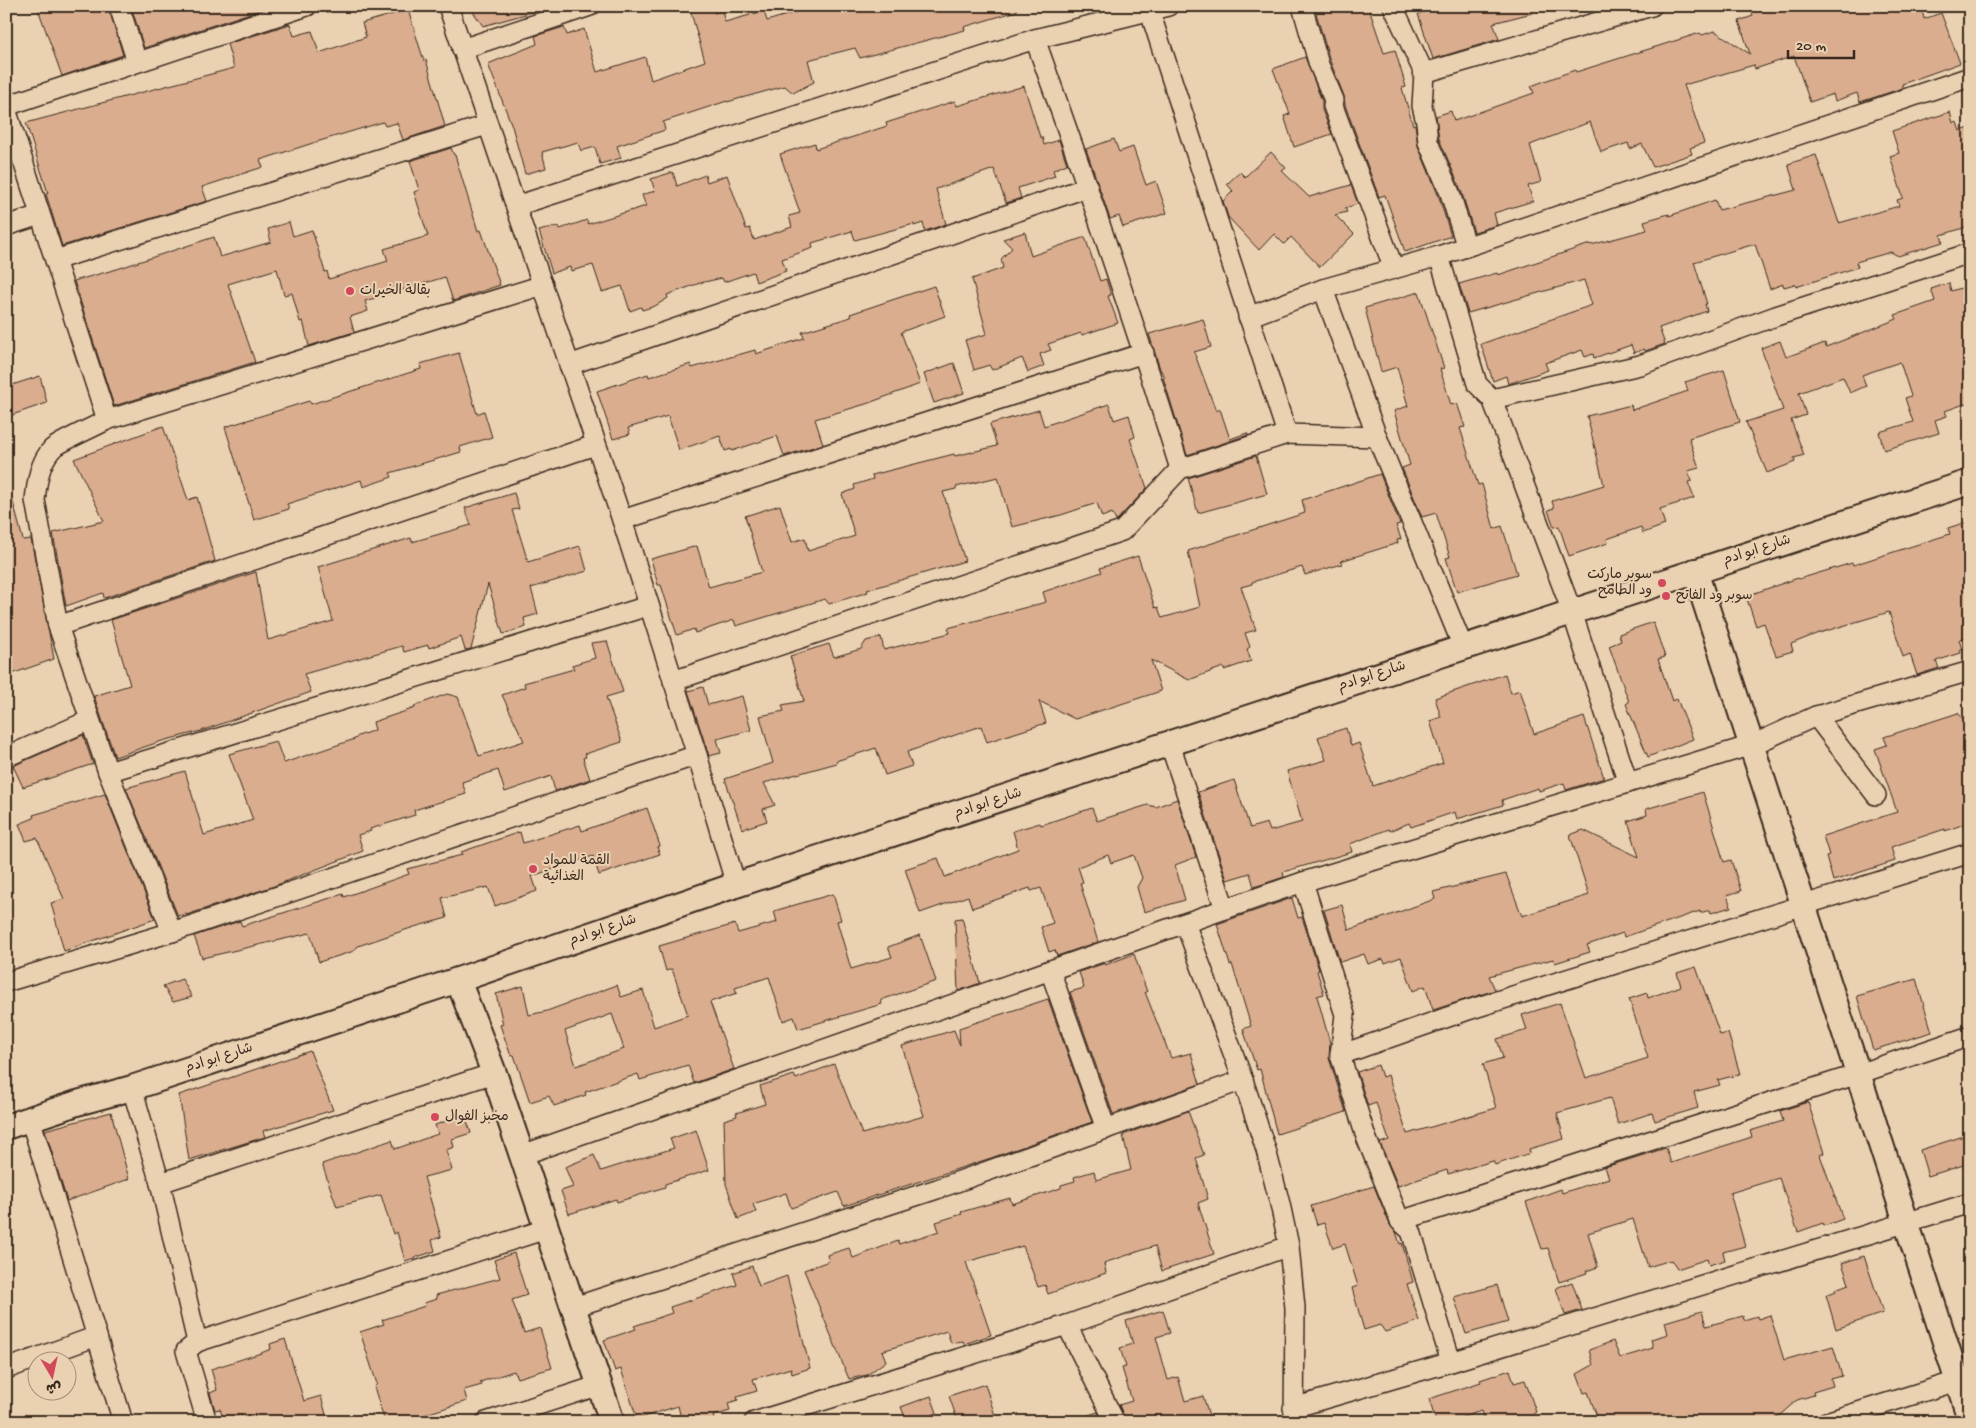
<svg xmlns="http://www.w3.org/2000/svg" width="1976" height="1428" font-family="'Gochi Hand','Playpen Sans Arabic',sans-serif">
<rect width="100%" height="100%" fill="#ead1b2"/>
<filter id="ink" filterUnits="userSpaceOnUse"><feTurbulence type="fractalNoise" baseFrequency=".02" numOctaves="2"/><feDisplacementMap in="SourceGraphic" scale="10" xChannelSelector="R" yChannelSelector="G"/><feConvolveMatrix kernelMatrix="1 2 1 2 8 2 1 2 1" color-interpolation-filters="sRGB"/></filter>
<g filter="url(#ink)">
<!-- building -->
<g fill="#daad8e" stroke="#3b2a1e" fill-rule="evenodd">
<polygon points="37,6 108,6 123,55 62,76"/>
<polygon points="131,6 271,6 144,48"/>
<polygon points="469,6 554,6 483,26"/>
<polygon points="689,6 712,6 714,13 722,11 725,22 764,11 767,21 803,10 802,6 1017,6 1017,11 964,27 965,30 860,58 855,48 808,60 814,82 793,93 785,86 727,102 727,101 663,122 665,130 617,146 621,158 600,164 595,147 581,151 578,142 542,152 546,168 525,174 512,126 488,64 537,44 535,36 564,27 567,35 584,29 597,72 645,57 651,80 705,61"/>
<polygon points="1314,6 1368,6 1384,53 1395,50 1406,87 1402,88 1413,125 1415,124 1418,146 1439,197 1451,236 1405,252 1385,195 1379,197 1345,105 1344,96 1330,61"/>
<polygon points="1442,6 1531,6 1532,13 1493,23 1499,39 1433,59 1418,14"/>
<polygon points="1749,6 1921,6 1924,19 1941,13 1960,63 1902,84 1903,88 1860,102 1857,93 1835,101 1833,94 1810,102 1794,56 1755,69 1754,65 1684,85 1704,143 1690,148 1692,154 1653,167 1642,144 1630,149 1628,143 1601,152 1590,122 1530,145 1541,182 1528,186 1533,201 1494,213 1497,225 1474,232 1461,190 1439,139 1436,116 1451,111 1454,121 1534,93 1531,86 1575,70 1576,72 1700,33 1702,35 1715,31 1750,54 1739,21 1753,16"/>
<polygon points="408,10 424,61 426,60 445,126 403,140 397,123 385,126 383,122 313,143 260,160 263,167 202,187 207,201 62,246 46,194 48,193 26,123 234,68 227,44 290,24 294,36 312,31 319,53 366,37 362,23"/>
<polygon points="1305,57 1322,101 1322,110 1332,134 1294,147 1284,116 1290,114 1273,69"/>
<polygon points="1024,86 1040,137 1042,137 1044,145 1059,140 1067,164 1053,170 1055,176 1018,188 1021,198 1006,203 994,169 936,189 946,224 925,231 923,223 914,226 914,224 855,240 852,231 812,243 813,248 782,259 786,271 756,282 753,272 724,282 722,278 700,283 667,295 668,298 655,306 642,310 641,307 630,311 622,286 602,292 593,265 571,271 570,267 552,273 539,231 558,226 560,229 587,220 588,224 646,206 642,195 655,191 651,179 673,172 677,186 705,175 707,182 727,175 746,229 750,228 754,240 792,227 789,216 800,213 780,154 815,143 816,149 887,126 886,123 955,101 957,106"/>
<polygon points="1950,112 1953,123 1957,122 1960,131 1970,128 1970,226 1941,235 1943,242 1898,256 1891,252 1856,262 1858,267 1796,287 1795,284 1784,287 1783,284 1770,289 1755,244 1694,262 1707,304 1705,304 1707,311 1659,328 1665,344 1645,351 1644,349 1634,353 1631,345 1594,358 1593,354 1585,357 1582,350 1545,363 1548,370 1508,384 1506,376 1493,381 1481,344 1592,305 1584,280 1468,313 1459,284 1497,273 1498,275 1590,244 1591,245 1647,230 1644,221 1669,214 1669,216 1715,200 1719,210 1796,190 1788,164 1816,155 1839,223 1899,206 1897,200 1903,198 1890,156 1899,153 1892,131"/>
<polygon points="1114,139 1119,152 1133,147 1146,185 1156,181 1167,213 1123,227 1119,216 1110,219 1086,149"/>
<polygon points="451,148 454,155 455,155 478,231 481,230 500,285 453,301 445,277 365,301 368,311 350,317 354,332 309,346 303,321 300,322 292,293 284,295 277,269 228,284 255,362 114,406 74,281 117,269 214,237 220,257 271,242 268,229 289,222 293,236 312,230 325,272 327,271 329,279 388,261 384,249 428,236 414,192 419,190 410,161"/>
<polygon points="1271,152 1286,168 1282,171 1309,197 1351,185 1358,204 1345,208 1347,212 1335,215 1354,234 1320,267 1291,237 1284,244 1274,234 1259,250 1228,217 1223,201 1233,191 1227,184 1240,172 1245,177"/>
<polygon points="1025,232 1031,256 1085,237 1100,281 1106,279 1111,295 1108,296 1118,323 1082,335 1081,333 1048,344 1051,350 1040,354 1044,366 1028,372 1022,358 992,370 989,365 974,370 965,340 987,334 972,279 1003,268 1001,259 1012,248 1003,239"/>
<polygon points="1949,283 1951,291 1961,288 1964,296 1970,295 1970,402 1945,411 1947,416 1935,420 1939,433 1884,450 1879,432 1913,422 1905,398 1911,396 1900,362 1862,375 1866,386 1850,393 1843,377 1799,393 1806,415 1791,420 1804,455 1794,458 1795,462 1767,473 1746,422 1783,410 1761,348 1780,341 1786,357 1825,343 1826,347 1897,319 1895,315 1935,301 1931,289"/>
<polygon points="934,286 945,316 901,332 920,384 866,404 815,419 823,444 784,456 777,436 732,451 731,449 725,451 720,436 679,450 668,416 628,428 630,434 613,439 597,391 648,374 649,377 691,364 692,368 755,350 756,354 804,338 802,332 851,317 850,314"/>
<polygon points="1419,292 1444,368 1440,369 1451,405 1457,403 1465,427 1460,428 1478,485 1482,484 1494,529 1502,526 1517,574 1457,592 1446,558 1450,557 1436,513 1422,517 1402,468 1410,465 1394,411 1408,406 1397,367 1381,372 1365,308"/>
<polygon points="1203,319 1211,347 1194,352 1216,411 1220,409 1230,439 1247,433 1248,435 1187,455 1163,377 1165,377 1160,369 1149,334"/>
<polygon points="459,353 477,414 484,411 492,437 460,447 461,452 390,473 392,477 363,487 361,480 287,504 289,509 254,520 225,427 309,401 311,404 421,369 420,364"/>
<polygon points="954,363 964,393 934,403 924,374"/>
<polygon points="1724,370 1740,422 1689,438 1699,468 1688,471 1692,481 1688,482 1694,498 1660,509 1665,525 1643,533 1641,527 1607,539 1608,543 1569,556 1559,526 1554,527 1548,510 1554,508 1552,501 1604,485 1587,416 1631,405 1632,410 1688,391 1685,382"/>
<polygon points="40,376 47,403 6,417 6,387"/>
<polygon points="1109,404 1114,420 1129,415 1135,437 1130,439 1147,488 1116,521 1112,513 1102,517 1097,503 1061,515 1012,527 998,477 956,487 956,489 943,492 965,561 867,590 868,592 829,604 825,599 736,626 734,620 695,633 694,629 677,635 661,585 658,585 651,559 697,546 709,587 762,572 745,516 780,505 792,542 805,538 808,551 855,536 842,494 855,489 854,485 873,479 872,475 954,454 955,456 997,446 990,424 1039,410 1044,426"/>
<polygon points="163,426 188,500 197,497 215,561 104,598 103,593 66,606 53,533 104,521 74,459"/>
<polygon points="1256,456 1267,494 1198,513 1188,478"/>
<polygon points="1380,474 1400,524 1396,525 1401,539 1397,540 1398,543 1341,561 1342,564 1305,575 1302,567 1252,582 1252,584 1241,587 1256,630 1245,633 1250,647 1247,649 1251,661 1224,670 1223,667 1189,680 1151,660 1161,691 1075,719 1039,701 1046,723 987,742 981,726 907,752 912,766 885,775 876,748 836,761 837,763 764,783 775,805 763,809 767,821 742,829 725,779 773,763 760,716 784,711 782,705 804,701 790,656 829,644 834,657 861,649 866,641 881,637 884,650 950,633 948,628 1046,602 1043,592 1102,572 1100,568 1138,556 1155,608 1158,607 1162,618 1200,607 1188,551 1305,513 1302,500"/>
<polygon points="514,493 519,509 512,510 528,562 580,546 587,571 531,588 538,614 524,618 526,627 503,634 488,584 471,649 465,650 461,637 429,648 428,645 404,652 402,646 304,674 311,692 201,731 162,741 115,757 94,696 130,685 111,620 256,572 268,640 333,621 318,567 411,538 412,542 471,525 465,508"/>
<polygon points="12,498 23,540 31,539 54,659 6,676 6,499"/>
<polygon points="1970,521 1970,636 1959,640 1962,649 1960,649 1961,653 1936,661 1939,668 1917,675 1910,654 1903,657 1889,612 1816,634 1791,644 1793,651 1776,656 1764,623 1756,626 1746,596 1798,578 1799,579 1852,563 1853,565 1950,534 1948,528"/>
<polygon points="1653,622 1665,657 1658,659 1672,701 1677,699 1693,739 1648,757 1626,704 1629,702 1609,646 1621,641 1619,634"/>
<polygon points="607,641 623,692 606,697 622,742 585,754 586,757 583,758 590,779 555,791 551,776 505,792 498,770 462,782 466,794 414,810 415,815 370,829 371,831 358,835 363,851 274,886 186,915 186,914 178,916 126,788 185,771 204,835 253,820 229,754 276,741 284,763 355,739 358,736 375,730 373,722 415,708 414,706 447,694 458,697 479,756 524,741 502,695 525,687 524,683 574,669 572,665 595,658 591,643"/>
<polygon points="1505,674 1511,693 1520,690 1534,734 1584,717 1604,778 1566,790 1564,783 1539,791 1538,788 1502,800 1503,805 1457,819 1455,812 1411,827 1409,823 1390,831 1389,829 1350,844 1352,852 1283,872 1284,877 1254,887 1250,873 1227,880 1198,792 1234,780 1250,828 1267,823 1270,831 1302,822 1287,771 1326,760 1318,737 1346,728 1351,746 1359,743 1373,786 1443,763 1430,721 1441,717 1435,698"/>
<polygon points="703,687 708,705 742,696 751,730 717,739 721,753 709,756 688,691"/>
<polygon points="1958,713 1970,727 1970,822 1945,831 1945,829 1891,847 1895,861 1833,881 1826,856 1829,855 1823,836 1897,812 1875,749 1887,745 1884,737"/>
<polygon points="83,735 93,764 23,787 13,766"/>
<polygon points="1703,792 1724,862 1731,860 1741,891 1727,895 1731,907 1711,913 1710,910 1700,913 1700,911 1624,937 1623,933 1587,945 1590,952 1555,963 1553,959 1489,976 1495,990 1433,1010 1425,986 1413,991 1401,957 1385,963 1383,959 1368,964 1364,954 1340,962 1324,910 1342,905 1349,930 1435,899 1433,892 1506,874 1522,916 1589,895 1570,835 1583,830 1639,857 1628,821 1647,815 1646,809"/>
<polygon points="105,794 155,919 64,951 51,903 64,899 37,838 26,841 19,824 34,818 33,815"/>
<polygon points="1177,799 1196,857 1175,865 1185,900 1144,912 1137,887 1142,878 1134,855 1111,863 1108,855 1078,867 1083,882 1080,883 1098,942 1057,956 1055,950 1049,952 1041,927 1053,923 1041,888 1031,891 1030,888 972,908 968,896 920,913 905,869 938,858 945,877 1018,849 1013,831 1040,823 1041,825 1092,808 1097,821 1148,805 1156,807"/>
<polygon points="647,808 660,846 657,847 660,854 599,875 593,856 532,876 537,891 495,906 488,887 442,898 447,918 414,927 358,946 354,951 319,962 310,933 202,958 194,936 240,921 242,926 343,894 344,897 409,874 407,869 462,855 461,852 520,832 523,843 580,825 582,831"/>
<path d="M833,894l8,26 -4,1 14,48 41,-12 -4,-10 32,-12 16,46 -55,19 1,4 -84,25 -4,-12 -11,4 -14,-44 -34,11 2,5 -27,9 24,67 -40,14 -6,-18 -48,15 -2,-6 -53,18 1,3 -32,11 -5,-10 -19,6 -16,-47 -3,1 -11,-31 3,-1 -7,-30 27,-8 6,29 18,-4 70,-26 4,12 22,-7 11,37 34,-12 -16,-46 -6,2 -7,-25 76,-22 3,9 39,-11 -3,-11zM612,1014l12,35 -48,17 -11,-35z"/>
<polygon points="1292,898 1298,918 1302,917 1319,970 1317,971 1324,994 1317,996 1330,1043 1329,1058 1346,1112 1277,1134 1260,1069 1257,1070 1243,1029 1251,1026 1232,964 1230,965 1217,924"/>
<polygon points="962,918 980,983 958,991 955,919"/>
<polygon points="1134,954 1147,992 1145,992 1171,1058 1191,1053 1200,1084 1113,1114 1070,992 1084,988 1079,972 1105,963 1105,965"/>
<polygon points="1696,967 1720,1035 1728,1033 1740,1074 1718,1080 1720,1085 1694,1092 1698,1108 1655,1121 1652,1113 1618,1124 1610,1098 1557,1113 1564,1139 1529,1149 1530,1153 1495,1165 1493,1161 1448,1174 1447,1170 1398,1186 1380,1143 1389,1140 1376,1103 1368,1106 1357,1072 1378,1065 1382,1077 1388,1075 1407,1134 1496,1108 1483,1064 1503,1058 1497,1039 1527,1030 1522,1015 1560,1003 1586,1078 1648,1058 1629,999 1647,993 1648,998 1681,986 1677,973"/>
<polygon points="182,979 192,997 173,1002 163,986"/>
<polygon points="1916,979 1932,1032 1873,1050 1857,996"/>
<polygon points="1048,999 1092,1122 991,1158 844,1206 838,1192 791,1208 786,1193 753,1204 756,1212 738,1219 726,1184 724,1120 737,1116 736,1113 765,1104 760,1086 794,1075 796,1079 834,1064 862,1134 924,1116 902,1046 954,1030 960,1045 959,1028"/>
<polygon points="310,1051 333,1110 263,1131 265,1137 189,1160 179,1095"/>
<polygon points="1808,1102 1824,1153 1820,1155 1843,1219 1824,1226 1823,1223 1798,1232 1779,1178 1730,1193 1745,1246 1723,1252 1725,1260 1709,1265 1707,1259 1677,1269 1671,1260 1648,1267 1633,1219 1588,1233 1598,1267 1586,1271 1587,1273 1559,1282 1548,1248 1542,1249 1526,1202 1561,1189 1562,1193 1609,1178 1605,1167 1666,1148 1671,1163 1752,1137 1750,1131 1783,1121 1780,1111"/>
<polygon points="1188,1111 1204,1155 1196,1158 1208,1199 1198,1203 1214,1254 1162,1271 1155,1246 1104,1263 1106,1273 1048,1294 1045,1285 1038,1287 1023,1246 966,1262 991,1335 964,1344 963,1341 951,1343 947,1331 882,1351 886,1361 867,1375 849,1379 804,1270 829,1261 827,1255 849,1248 853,1258 898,1241 899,1244 939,1231 936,1222 962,1214 961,1212 1010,1198 1012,1204 1061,1188 1061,1185 1075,1181 1074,1177 1094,1171 1096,1180 1131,1170 1123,1135"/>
<polygon points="111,1112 129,1179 67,1201 45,1130"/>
<polygon points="465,1115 471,1133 452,1139 454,1147 446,1150 452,1170 424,1177 441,1237 432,1240 435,1251 405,1261 397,1232 393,1234 381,1195 337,1207 322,1164 392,1140 395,1149 438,1134 435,1125"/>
<polygon points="696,1130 709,1170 665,1184 665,1187 617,1202 616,1199 569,1214 561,1191 573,1187 565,1167 594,1155 601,1171 674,1148 670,1139"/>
<polygon points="1970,1134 1970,1163 1928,1176 1920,1150"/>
<polygon points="1374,1186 1390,1225 1396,1232 1400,1244 1402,1243 1413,1282 1407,1284 1419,1321 1385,1332 1380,1325 1364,1330 1352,1288 1358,1286 1345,1244 1333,1248 1324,1223 1317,1225 1311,1206"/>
<polygon points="514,1253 527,1295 512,1300 524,1333 540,1328 552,1368 517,1378 514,1371 480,1382 482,1385 464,1390 467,1401 417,1417 419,1422 385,1422 374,1387 377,1384 360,1332 384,1324 382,1320 425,1306 424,1303 437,1299 436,1295 500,1278 494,1260"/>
<polygon points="1864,1256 1883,1313 1836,1329 1826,1295 1836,1291 1835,1289 1849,1284 1842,1263"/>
<polygon points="752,1266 759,1286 787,1276 810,1368 792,1374 791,1368 753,1379 757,1391 737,1397 738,1400 728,1403 730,1411 713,1416 715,1422 682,1422 678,1406 637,1419 621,1369 615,1371 604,1340 636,1329 634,1326 672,1313 670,1307 737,1285 733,1273"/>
<polygon points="1572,1282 1582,1310 1565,1315 1556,1288"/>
<polygon points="1497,1285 1508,1322 1466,1334 1454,1297"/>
<polygon points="1163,1310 1170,1333 1156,1337 1168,1380 1178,1377 1185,1401 1203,1396 1211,1422 1126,1422 1119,1405 1132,1401 1122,1368 1126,1367 1120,1348 1133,1344 1126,1321"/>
<polygon points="1702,1311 1706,1326 1743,1316 1744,1320 1757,1316 1758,1319 1770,1315 1784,1360 1833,1346 1842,1376 1831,1379 1833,1386 1813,1392 1814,1395 1797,1400 1772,1422 1599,1422 1588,1392 1584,1393 1577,1374 1593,1365 1589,1350 1613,1341 1620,1358 1653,1348 1651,1339 1668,1334 1665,1322"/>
<polygon points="285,1339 304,1401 321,1396 328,1422 243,1422 241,1415 224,1421 220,1409 215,1410 210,1393 217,1390 211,1369 261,1353 271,1349 270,1344"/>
<polygon points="1510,1370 1514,1383 1525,1380 1536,1412 1533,1414 1536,1422 1485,1422 1481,1411 1448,1422 1436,1422 1429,1399 1481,1382 1480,1380"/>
<polygon points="985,1384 997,1422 958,1422 949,1396"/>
<polygon points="931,1396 937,1413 912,1422 907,1422 901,1407"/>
<polygon points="1098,1412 1102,1422 1080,1422 1079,1418"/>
</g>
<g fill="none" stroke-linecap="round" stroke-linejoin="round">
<!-- minor casing -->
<g stroke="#3b2a1e" stroke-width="22">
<g id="minor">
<polyline points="119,6 137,62"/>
<polyline points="448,6 622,520 697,755 736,885"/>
<polyline points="1148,6 1287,434"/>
<polyline points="1302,6 1319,65 1334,100 1333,106 1394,269"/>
<polyline points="1393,6 1424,73 1652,6"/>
<path d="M1035,39c51,142 100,285 145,430"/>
<polyline points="462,49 590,6"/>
<polyline points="1424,73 1422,106 1426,122 1428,142 1450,193 1466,245"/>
<polyline points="6,106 307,6"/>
<path d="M6,109l101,311c-11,6 -48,22 -55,29 -13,14 -15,34 -17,51l23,126 50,146 64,160"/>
<polyline points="516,206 1035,39 1168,6"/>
<polyline points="6,226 40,215"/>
<polyline points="1439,256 1477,384 1492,399 1640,365 1776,316 1970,253"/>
<polyline points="55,260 487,125"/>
<polyline points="1323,289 1377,437 1463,647"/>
<polyline points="1248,317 1323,289 1439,256 1970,77"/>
<polyline points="569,365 1088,187"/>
<polyline points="1492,399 1572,612 1628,783"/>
<polyline points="107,420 543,285"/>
<polyline points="622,520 1144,353"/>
<polyline points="58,626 595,445"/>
<polyline points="673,681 1122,531 1180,469 1287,434 1377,437"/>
<polyline points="1816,716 1876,795"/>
<polyline points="1170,744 1225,909"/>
<polyline points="6,757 90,720"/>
<polyline points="108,772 648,606"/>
<polyline points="1303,882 1345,1015 1340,1055 1366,1137 1400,1221 1411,1231 1451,1362"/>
<polyline points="1185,923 1243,1080 1266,1150 1280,1204 1289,1246 1295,1308 1294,1422"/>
<polyline points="1050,970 1106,1129"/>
<polyline points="6,982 172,932 697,755"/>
<polyline points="1340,1055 1465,1011 1970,853"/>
<polyline points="132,1088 160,1183 197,1342 186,1351 207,1422"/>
<polyline points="30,1118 123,1422"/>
<polyline points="522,1155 1225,909 1303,882 1752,745 1816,716 1970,671"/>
<polyline points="160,1183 494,1073"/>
<polyline points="1400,1221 1858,1074 1970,1036"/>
<polyline points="574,1307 937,1189 1243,1080"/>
<polyline points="1067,1325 1115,1422"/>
<polyline points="197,1342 546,1229"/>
<polyline points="6,1369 97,1336"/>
<polyline points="1293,1408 1451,1362 1970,1203"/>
<polyline points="486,1422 600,1385"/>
<polyline points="754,1422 1067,1325 1289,1246"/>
<polyline points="1826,1422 1970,1377"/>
</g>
</g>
<!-- tertiary casing -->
<g stroke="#3b2a1e" stroke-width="28">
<g id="tertiary">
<polyline points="1695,571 1970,1419"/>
<polyline points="458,980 494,1073 612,1422"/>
<polyline points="6,1127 77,1103 132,1088 458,980 736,885 1970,482"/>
</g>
</g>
<!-- minor -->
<use href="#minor" stroke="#ead1b2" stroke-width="19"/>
<!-- tertiary -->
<use href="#tertiary" stroke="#ead1b2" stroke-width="24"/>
</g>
</g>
<!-- markers -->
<g fill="#d1495b" stroke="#ead1b2" stroke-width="2">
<circle cx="350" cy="291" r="5"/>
<circle cx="1662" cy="583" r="5"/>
<circle cx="1666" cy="596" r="5"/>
<circle cx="533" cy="869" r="5"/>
<circle cx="435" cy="1117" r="5"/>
</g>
<g text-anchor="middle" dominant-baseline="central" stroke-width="4" stroke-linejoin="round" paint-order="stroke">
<!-- poi labels -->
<g font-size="14" fill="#3b2a1e" stroke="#ead1b2" text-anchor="start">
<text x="360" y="291">بقالة الخيرات</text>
<text x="1652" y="575" text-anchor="end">سوبر ماركت<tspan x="1652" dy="16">ود الطامح</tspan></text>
<text x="1676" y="596">سوبر ود الفاتح</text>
<text x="543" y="861">القمة للمواد<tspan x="543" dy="16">الغذائية</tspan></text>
<text x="445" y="1117">مخبز الفوال</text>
</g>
<!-- street labels -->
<g font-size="14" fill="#3b2a1e" stroke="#ead1b2">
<text transform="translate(1757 551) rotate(-18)">شارع ابو ادم</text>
<text transform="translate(1372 677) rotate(-18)">شارع ابو ادم</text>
<text transform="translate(988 804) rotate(-18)">شارع ابو ادم</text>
<text transform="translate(603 931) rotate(-19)">شارع ابو ادم</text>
<text transform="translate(219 1059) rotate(-18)">شارع ابو ادم</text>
</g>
</g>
<!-- margin -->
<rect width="1976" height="1428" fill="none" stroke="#ead1b2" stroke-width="25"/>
<rect x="12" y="12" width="1951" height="1403" fill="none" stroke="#3b2a1e" stroke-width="2" filter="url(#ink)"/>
<!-- north arrow -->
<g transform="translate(52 1376) rotate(171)"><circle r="24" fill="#ead1b2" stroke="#a48e77"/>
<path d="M0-4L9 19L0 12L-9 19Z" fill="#d1495b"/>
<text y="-8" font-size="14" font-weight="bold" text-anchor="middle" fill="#3b2a1e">ش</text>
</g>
<!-- scale -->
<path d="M1788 50v8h66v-8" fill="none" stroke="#3b2a1e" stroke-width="2.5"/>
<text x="1796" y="50" font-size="15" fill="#3b2a1e" stroke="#ead1b2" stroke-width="4" paint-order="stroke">20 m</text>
</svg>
